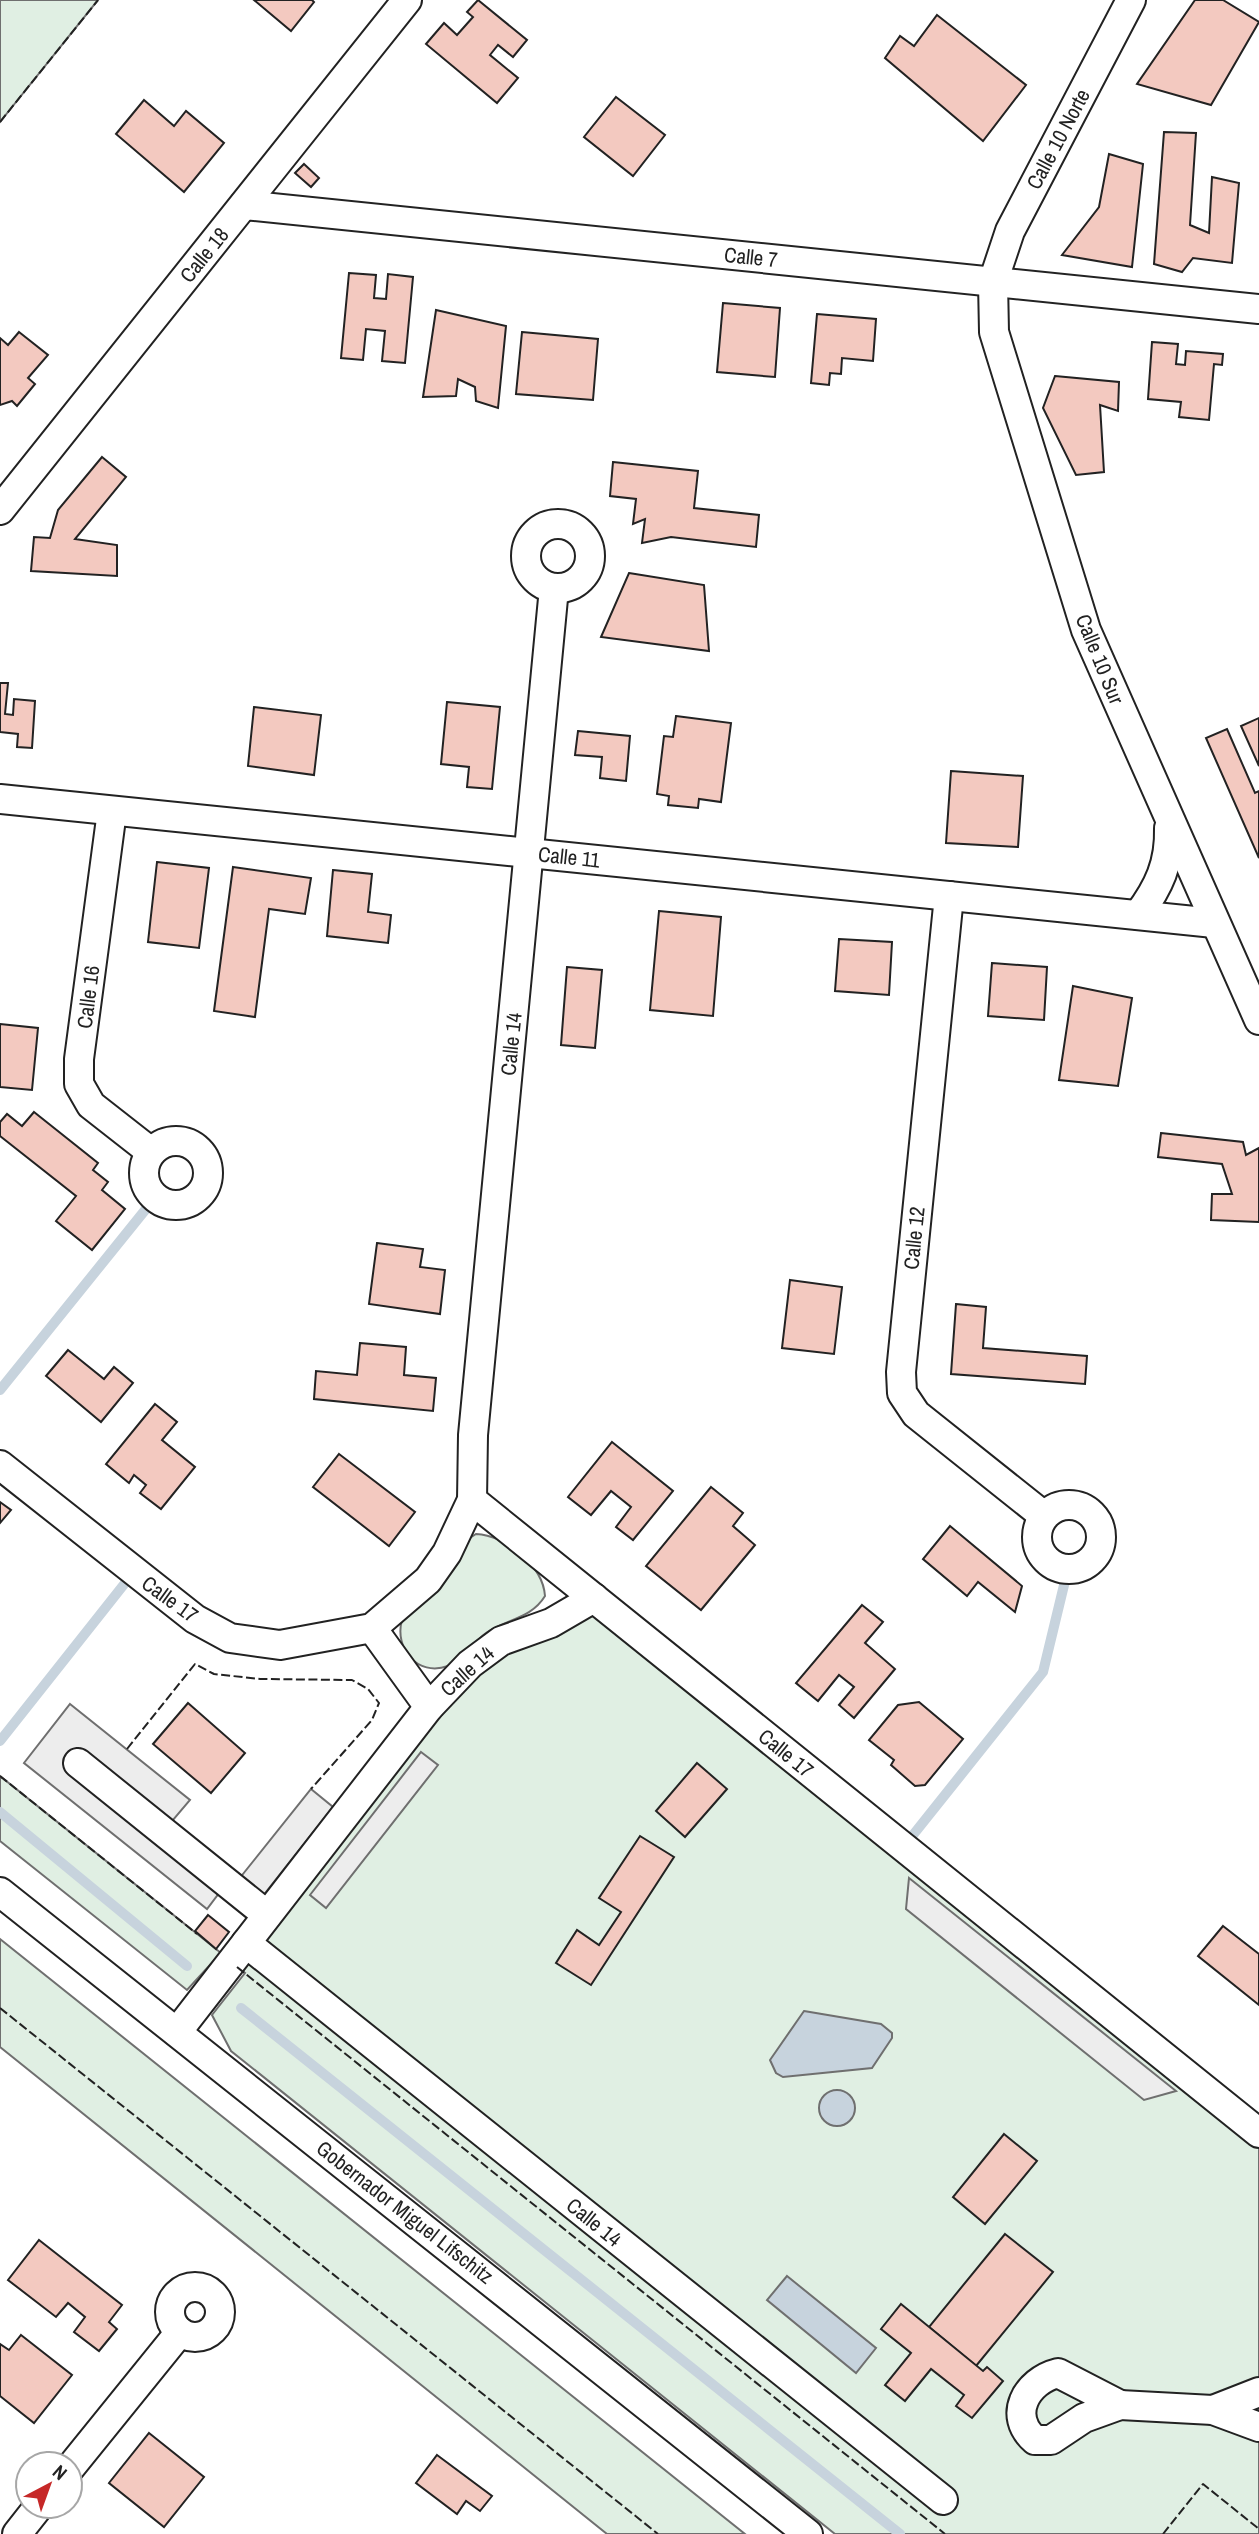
<svg xmlns="http://www.w3.org/2000/svg" width="1259" height="2534" font-family="'Archivo Narrow',sans-serif">
<rect width="100%" height="100%" fill="#fff"/>
<!-- green -->
<g fill="#e0efe3" stroke="#6f6f6f" stroke-width="2">
<polygon points="0,0 98,0 0,122"/>
<path d="M476,1534c30,1 67,32 69,62 -14,23 -39,23 -59,37 -13,9 -23,28 -38,33 -31,11 -54,-18 -46,-46l60,-77z"/>
<polygon points="594,1598 1259,2133 1259,2534 835,2534 231,2051 212,2015 245,1973 231,1962 470,1664"/>
<polygon points="0,1776 221,1953 187,1990 0,1841"/>
<polygon points="0,1939 745,2534 607,2534 0,2047"/>
</g>
<!-- parking -->
<g fill="#ededed" stroke="#6f6f6f" stroke-width="2">
<polygon points="70,1704 190,1800 172,1821 235,1872 207,1909 24,1763"/>
<polygon points="421,1752 438,1765 326,1908 310,1895"/>
<polygon points="311,1789 333,1807 262,1897 239,1879"/>
<polygon points="909,1878 1176,2091 1144,2100 906,1909"/>
</g>
<!-- water -->
<g fill="#c7d3dd" stroke="#6f6f6f" stroke-width="2">
<polygon points="804,2011 881,2024 892,2033 892,2038 872,2068 783,2077 776,2073 770,2060"/>
<circle cx="837" cy="2108" r="18"/>
<polygon points="787,2276 876,2348 856,2373 767,2300"/>
</g>
<g fill="none" stroke-linecap="round" stroke-linejoin="round">
<!-- stream -->
<g stroke="#c7d3dd" stroke-width="10">
<polyline points="0,1390 150,1204"/>
<polyline points="0,1741 133,1573"/>
<polyline points="0,1812 187,1966"/>
<polyline points="905,1845 1043,1672 1065,1581"/>
<polyline points="241,2008 900,2534"/>
</g>
</g>
<!-- building -->
<g fill="#f3c9c0" stroke="#222" stroke-width="2">
<polygon points="254,0 312,0 314,2 291,31"/>
<polygon points="478,0 527,40 513,57 498,45 490,55 518,78 497,103 426,44 444,23 457,35 473,17 467,12"/>
<polygon points="1195,0 1223,0 1259,22 1211,105 1137,84"/>
<polygon points="937,15 1026,85 983,141 885,58 900,36 914,46"/>
<polygon points="616,97 665,135 633,176 584,137"/>
<polygon points="144,100 174,126 186,111 224,143 184,192 116,134"/>
<polygon points="1164,132 1196,133 1190,225 1209,233 1212,177 1239,183 1232,263 1193,258 1182,272 1154,264"/>
<polygon points="1109,154 1143,164 1132,267 1062,255 1099,207"/>
<polygon points="304,164 319,178 311,187 295,173"/>
<polygon points="349,273 376,275 374,298 386,299 388,274 413,277 405,363 382,361 385,331 366,329 363,360 341,358"/>
<polygon points="723,303 780,308 775,377 717,372"/>
<polygon points="436,310 506,326 498,408 476,401 475,387 458,379 456,396 423,397"/>
<polygon points="817,314 876,319 873,361 842,358 841,374 830,373 829,385 811,383"/>
<polygon points="19,332 48,355 28,378 35,384 17,406 12,401 0,405 0,338 8,345"/>
<polygon points="522,332 598,339 593,400 516,394"/>
<polygon points="1152,342 1178,344 1176,364 1185,365 1186,351 1223,354 1222,365 1214,364 1209,420 1179,417 1181,402 1148,399"/>
<polygon points="1055,376 1119,382 1118,411 1100,405 1104,472 1076,475 1043,408"/>
<polygon points="102,457 126,477 75,539 117,545 117,576 31,571 34,537 50,538 58,510"/>
<polygon points="613,462 698,471 694,508 759,515 756,547 671,537 642,543 645,519 633,524 636,499 610,496"/>
<polygon points="629,573 704,585 709,651 601,637"/>
<polygon points="0,683 8,683 5,714 13,715 14,699 35,701 32,748 17,747 18,734 0,732"/>
<polygon points="447,702 500,707 492,789 467,787 469,767 441,764"/>
<polygon points="254,707 321,715 314,775 248,766"/>
<polygon points="676,716 731,723 721,802 699,799 698,808 668,805 669,796 657,794 664,736 673,737"/>
<polygon points="1259,718 1259,766 1241,726"/>
<polygon points="1227,729 1255,793 1259,791 1259,858 1206,738"/>
<polygon points="578,731 630,736 626,781 600,778 602,757 575,755"/>
<polygon points="951,771 1023,776 1018,847 946,843"/>
<polygon points="157,862 209,868 199,948 148,942"/>
<polygon points="233,867 311,878 305,914 269,909 255,1017 214,1011"/>
<polygon points="333,870 372,874 368,912 391,915 388,943 327,936"/>
<polygon points="659,911 721,917 713,1016 650,1010"/>
<polygon points="839,939 892,942 889,995 835,991"/>
<polygon points="992,963 1047,967 1044,1020 988,1016"/>
<polygon points="567,967 602,970 595,1048 561,1045"/>
<polygon points="1073,986 1132,998 1118,1086 1059,1080"/>
<polygon points="0,1024 38,1028 32,1090 0,1087"/>
<polygon points="34,1112 98,1163 93,1170 108,1182 102,1190 125,1209 92,1250 56,1221 76,1196 0,1136 0,1122 7,1114 22,1126"/>
<polygon points="1161,1133 1243,1142 1246,1155 1259,1148 1259,1222 1211,1220 1212,1194 1232,1194 1222,1164 1158,1157"/>
<polygon points="377,1243 423,1249 420,1267 445,1270 440,1314 369,1304"/>
<polygon points="790,1280 842,1287 834,1354 782,1348"/>
<polygon points="956,1304 986,1307 983,1348 1087,1356 1085,1384 951,1374"/>
<polygon points="360,1343 406,1347 404,1375 436,1378 433,1411 314,1399 316,1371 357,1375"/>
<polygon points="68,1350 104,1379 114,1367 133,1383 101,1422 46,1376"/>
<polygon points="155,1404 177,1422 162,1440 195,1467 161,1509 140,1493 146,1485 134,1475 129,1483 106,1464"/>
<polygon points="612,1442 673,1491 633,1540 616,1527 631,1507 611,1491 591,1515 568,1497"/>
<polygon points="339,1454 415,1512 389,1546 313,1487"/>
<polygon points="711,1487 743,1513 733,1526 755,1545 701,1610 646,1566"/>
<polygon points="0,1502 11,1510 0,1523"/>
<polygon points="950,1526 1022,1586 1015,1612 978,1582 967,1596 923,1559"/>
<polygon points="862,1605 883,1622 865,1643 895,1669 854,1718 839,1705 854,1687 839,1675 818,1701 796,1683"/>
<polygon points="919,1702 963,1739 925,1785 915,1786 891,1765 894,1760 869,1740 898,1705"/>
<polygon points="188,1703 245,1753 211,1793 153,1744"/>
<polygon points="697,1763 727,1789 685,1837 656,1811"/>
<polygon points="640,1836 674,1857 591,1985 556,1963 577,1930 599,1945 621,1912 599,1898"/>
<polygon points="208,1915 229,1932 216,1949 195,1931"/>
<polygon points="1223,1926 1259,1954 1259,2005 1198,1956"/>
<polygon points="1004,2134 1037,2161 985,2224 953,2197"/>
<polygon points="1005,2234 1053,2272 976,2366 929,2327"/>
<polygon points="39,2240 122,2305 109,2322 117,2329 99,2351 74,2332 85,2317 68,2303 56,2317 8,2280"/>
<polygon points="901,2304 983,2371 987,2367 1003,2381 972,2418 956,2406 964,2395 931,2369 905,2401 885,2385 911,2353 881,2329"/>
<polygon points="21,2335 72,2375 34,2423 0,2396 0,2344 9,2350"/>
<polygon points="149,2433 204,2477 164,2527 109,2483"/>
<polygon points="437,2455 492,2496 480,2511 466,2501 457,2514 416,2483"/>
</g>
<g fill="none" stroke-linecap="round" stroke-linejoin="round">
<!-- minor casing -->
<g stroke="#222" stroke-width="32">
<g id="minor">
<polyline points="1131,0 1010,231 993,282 994,332 1086,630 1259,1020"/>
<polyline points="244,205 1259,309"/>
<polyline points="0,510 407,0"/>
<circle cx="558" cy="556" r="32"/>
<polyline points="0,799 1214,923"/>
<polyline points="112,811 79,1059 79,1084 91,1105 151,1152"/>
<polyline points="949,896 901,1372 902,1393 916,1414 1044,1516"/>
<path d="M1138,915c21,-28 32,-52 31,-87"/>
<circle cx="176" cy="1173" r="32"/>
<polyline points="0,1465 195,1619 230,1638 280,1645 372,1628 428,1580 447,1553 472,1500 473,1435 554,588"/>
<polyline points="472,1500 1259,2133"/>
<circle cx="1069" cy="1537" r="32"/>
<polyline points="372,1628 429,1707"/>
<polyline points="78,1763 267,1915"/>
<polyline points="0,1892 808,2534"/>
<polyline points="246,1943 943,2500"/>
<polyline points="177,2032 429,1707 470,1664 501,1641 551,1623 594,1598"/>
<circle cx="195" cy="2312" r="25"/>
<path d="M1058,2373l62,32 -36,13 -33,22h-16c-28,-24 -9,-59 23,-67z"/>
<polyline points="1120,2405 1213,2410 1259,2427"/>
<polyline points="1213,2410 1259,2392"/>
<polyline points="70,2468 180,2332"/>
<polyline points="17,2534 39,2506"/>
</g>
</g>
<!-- minor -->
<use href="#minor" stroke="#fff" stroke-width="28"/>
<!-- fence -->
<g stroke="#222" stroke-width="2" stroke-dasharray="9 3.5" stroke-linecap="butt">
<polyline points="0,122 98,0"/>
<polyline points="127,1749 195,1664 214,1674 260,1679 352,1680 368,1689 379,1703 372,1720 311,1789"/>
<polyline points="0,1776 197,1934"/>
<polyline points="237,1967 945,2534"/>
<polyline points="0,2008 658,2534"/>
<polyline points="1163,2534 1203,2484 1259,2529"/>
</g>
</g>
<g text-anchor="middle" dominant-baseline="central" stroke-width="5" stroke-linejoin="round" paint-order="stroke">
<!-- street labels -->
<g font-size="21" fill="#222" stroke="#fff">
<text transform="translate(1058 139) rotate(-62)">Calle 10 Norte</text>
<text transform="translate(204 255) rotate(-51)">Calle 18</text>
<text transform="translate(751 257) rotate(6)">Calle 7</text>
<text transform="translate(1100 659) rotate(68)">Calle 10 Sur</text>
<text transform="translate(569 857) rotate(6)">Calle 11</text>
<text transform="translate(88 997) rotate(-83)">Calle 16</text>
<text transform="translate(511 1044) rotate(-84)">Calle 14</text>
<text transform="translate(914 1238) rotate(-84)">Calle 12</text>
<text transform="translate(170 1599) rotate(36)">Calle 17</text>
<text transform="translate(467 1671) rotate(-42)">Calle 14</text>
<text transform="translate(786 1753) rotate(39)">Calle 17</text>
<text transform="translate(405 2212) rotate(38)">Gobernador Miguel Lifschitz</text>
<text transform="translate(594 2222) rotate(39)">Calle 14</text>
</g>
</g>
<!-- north arrow -->
<g transform="translate(49 2485) rotate(41)"><circle r="33" fill="#ffffff" stroke="#a7a7a7" stroke-width="2"/>
<path d="M0-5L12 26L0 18L-12 26Z" fill="#c62828"/>
<text y="-10" font-size="19" font-weight="bold" text-anchor="middle" fill="#222222">N</text>
</g>
</svg>
